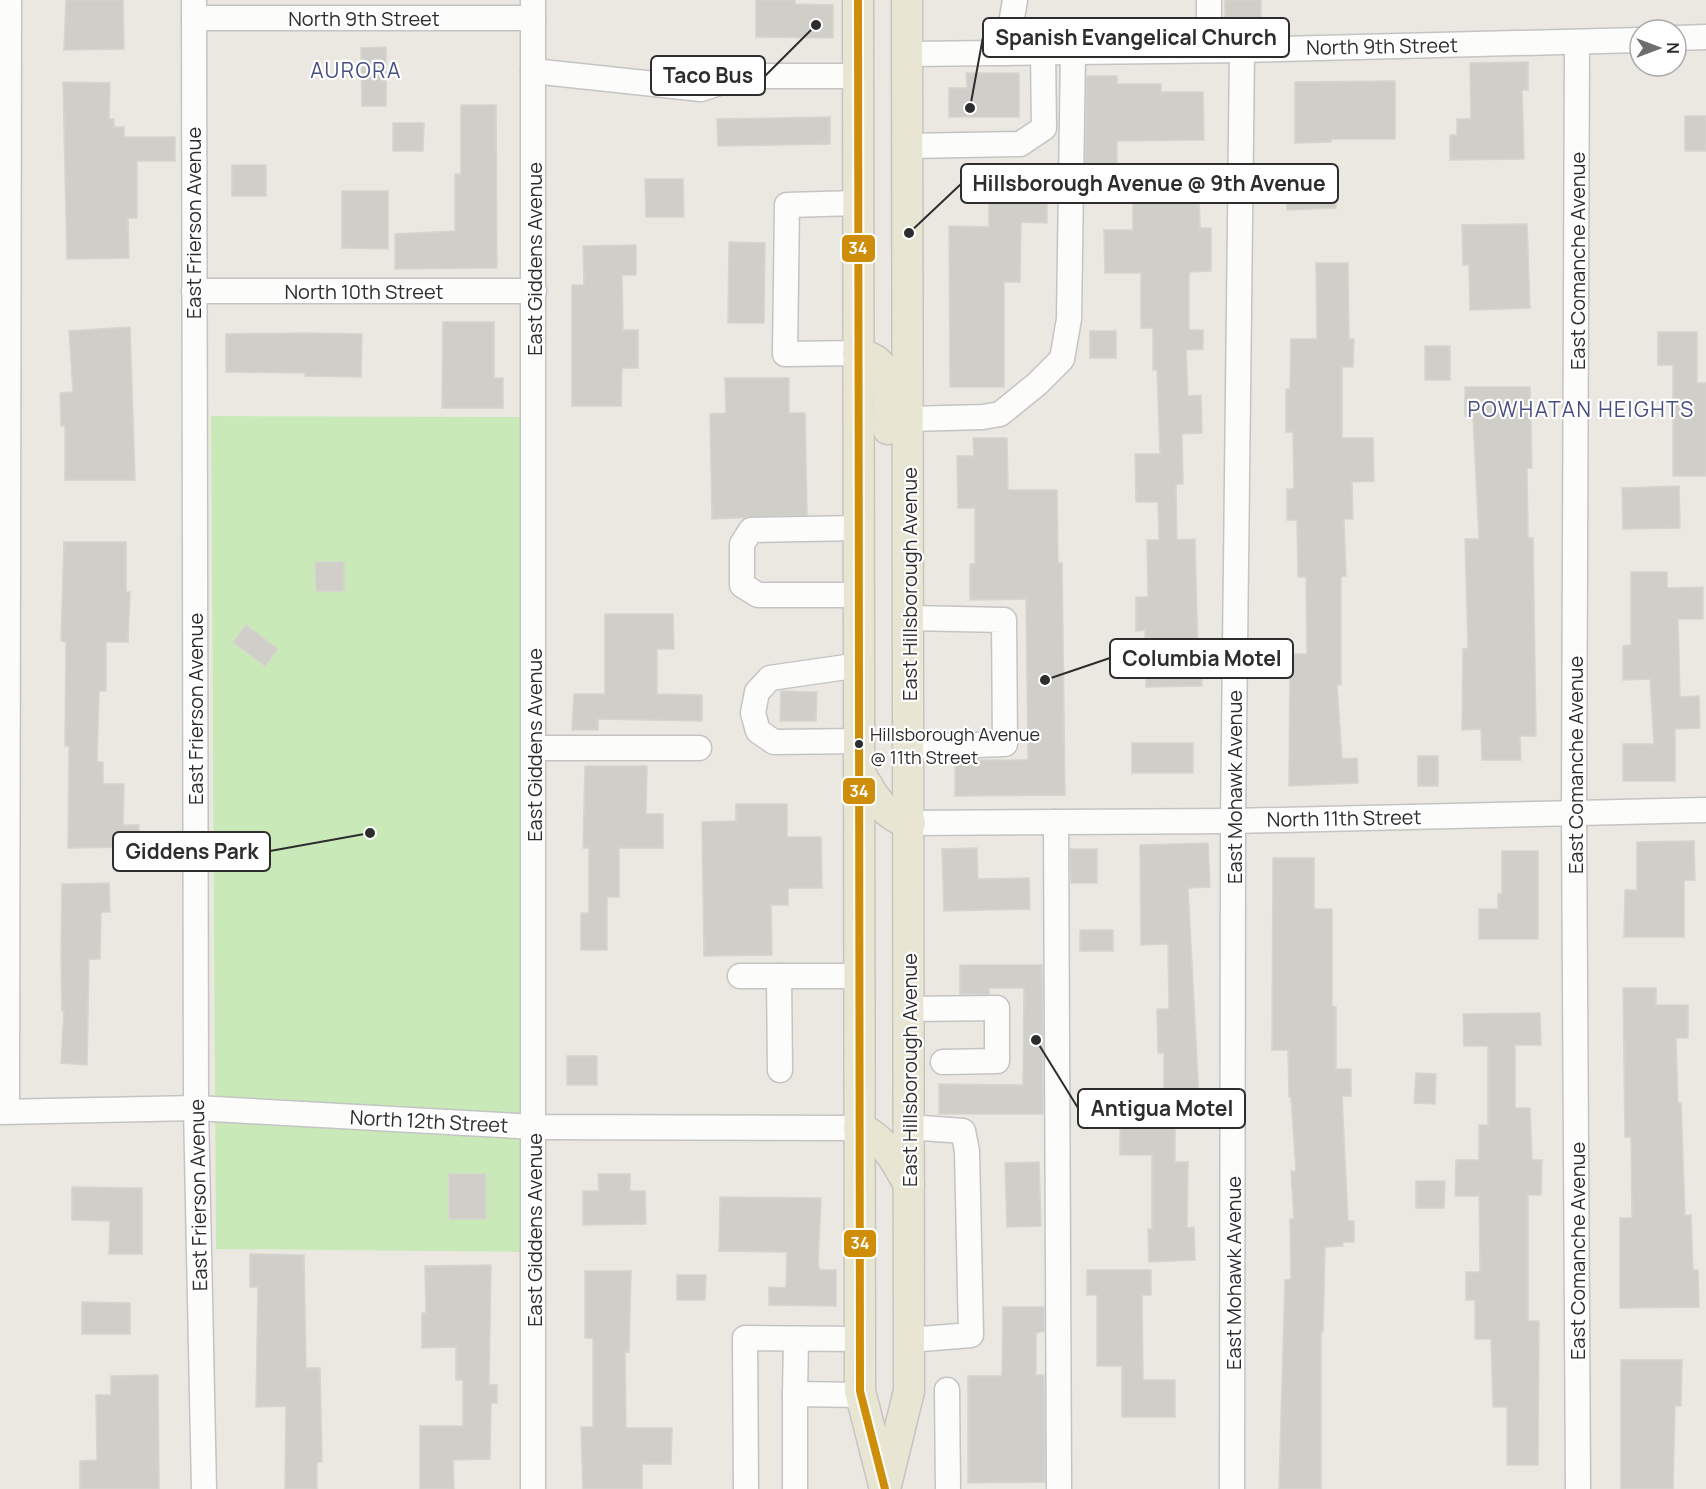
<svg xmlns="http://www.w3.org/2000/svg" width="1706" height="1489" font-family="Manrope,sans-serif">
<rect width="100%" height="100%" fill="#ebe8e2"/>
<!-- green -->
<polygon fill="#c9eab8" points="211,416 525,417 526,1252 216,1249"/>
<!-- building -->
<g fill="#d0cec9" stroke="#d6d4ce" stroke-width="1.5">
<polygon points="66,0 123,0 124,49 64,50"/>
<polygon points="756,0 795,0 795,4 833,5 833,38 756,37"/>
<rect x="1225" y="0" width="36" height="19"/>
<polygon points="386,47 386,106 362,106 361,48"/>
<polygon points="1528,62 1528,90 1522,90 1524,159 1450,160 1450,135 1457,135 1457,119 1471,119 1470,63"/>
<polygon points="966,73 1019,73 1019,117 949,117 949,88 967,88"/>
<polygon points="1087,76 1117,76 1117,84 1161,84 1161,92 1203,92 1204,140 1117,141 1117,178 1085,178"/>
<polygon points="1395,81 1395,139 1331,139 1331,142 1295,143 1295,82"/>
<polygon points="63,82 110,83 109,119 114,119 114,127 124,127 124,137 175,137 175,161 137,161 137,218 128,218 129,258 67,259"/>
<polygon points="461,105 496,105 497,268 395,269 395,234 455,231 455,174 461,174"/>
<rect x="1685" y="116" width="21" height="35"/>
<polygon points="830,117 830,144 718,146 717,119"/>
<polygon points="393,123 424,123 423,151 393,151"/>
<rect x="232" y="165" width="34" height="31"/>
<polygon points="1335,177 1336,208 1287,210 1286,178"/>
<polygon points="645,179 683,179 684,217 646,217"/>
<polygon points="989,179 1047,180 1047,223 1021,222 1020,282 1004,282 1004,387 950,387 949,226 989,227"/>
<polygon points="1199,185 1200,228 1211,228 1211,271 1189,272 1189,330 1203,330 1203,349 1186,350 1188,396 1201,395 1202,433 1182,434 1183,484 1176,484 1177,540 1195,539 1198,658 1201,657 1202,686 1146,687 1145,630 1136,631 1136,597 1148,597 1147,540 1159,540 1158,502 1136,502 1135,454 1160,454 1157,370 1153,370 1153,328 1141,328 1141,273 1105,273 1104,230 1133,230 1133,187"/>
<polygon points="342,191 388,191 388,249 342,248"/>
<polygon points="1527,224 1530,308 1470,310 1469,265 1463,265 1462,225"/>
<polygon points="729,242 765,243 764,323 728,323"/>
<polygon points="636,245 636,275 622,275 623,330 638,330 638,368 622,368 621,406 572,406 572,285 584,285 583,246"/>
<polygon points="1316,263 1348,263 1349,339 1354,339 1353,367 1342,367 1342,438 1373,438 1374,481 1352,482 1353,519 1344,519 1346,576 1341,576 1341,685 1337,685 1342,759 1357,758 1358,783 1289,786 1290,654 1307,654 1306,577 1298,577 1297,520 1287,520 1287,489 1294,489 1293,432 1286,432 1286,389 1290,389 1291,339 1317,339"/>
<polygon points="443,322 494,322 494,378 503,378 503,408 442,408"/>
<polygon points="130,327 135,480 65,480 65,426 61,426 60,393 73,392 69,331"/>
<rect x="1090" y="331" width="26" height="27"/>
<polygon points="1658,332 1697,332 1697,383 1706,383 1706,476 1673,476 1673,365 1658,365"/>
<polygon points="305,333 362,334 361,377 305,376 305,373 226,372 226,334"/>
<rect x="1425" y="346" width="25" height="34"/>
<polygon points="725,378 789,378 789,413 805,413 807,515 712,519 710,414 726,413"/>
<polygon points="1465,387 1530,387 1532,468 1527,468 1528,538 1533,538 1536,736 1520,736 1521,760 1482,760 1481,729 1462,730 1463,649 1468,648 1465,539 1479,539 1473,416 1465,416"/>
<polygon points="973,438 1007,438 1008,490 1057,490 1058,563 1062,563 1065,795 955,796 955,760 1028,760 1026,599 970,600 970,564 975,564 975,508 958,508 957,456 974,456"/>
<polygon points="1679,486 1680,528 1623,529 1622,488"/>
<polygon points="64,542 126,542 126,592 130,592 128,642 106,642 106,691 99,691 97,762 103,762 103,784 124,784 123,825 139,825 138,847 68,848 69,746 65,746 66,642 61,641"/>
<polygon points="315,562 344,562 344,591 316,591"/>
<polygon points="1631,572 1667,572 1667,588 1703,587 1703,619 1678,619 1680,697 1699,696 1700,728 1675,729 1675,781 1623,781 1623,744 1654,744 1650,679 1623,680 1623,646 1631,645"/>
<polygon points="605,614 673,614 674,649 657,649 657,694 702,695 702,721 598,719 598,730 572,730 574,694 605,694"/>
<polygon points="246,625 278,649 265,666 233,642"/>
<polygon points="781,691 817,692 816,721 780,721"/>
<rect x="1132" y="743" width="61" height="30"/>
<rect x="1418" y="756" width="20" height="30"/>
<polygon points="585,766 647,766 646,814 663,814 663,848 619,848 619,897 607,897 607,950 581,950 581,913 589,913 589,848 583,848"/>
<polygon points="736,804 787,804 787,837 821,837 822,888 788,888 788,905 771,905 772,955 704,956 702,822 736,821"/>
<polygon points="1694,841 1695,880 1684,880 1684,937 1624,937 1625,890 1637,890 1637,842"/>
<polygon points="1208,843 1210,887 1188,888 1199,1099 1186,1099 1184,1105 1164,1105 1164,1053 1158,1053 1157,1009 1169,1009 1168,944 1141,945 1140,845"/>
<polygon points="977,848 978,879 1029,878 1030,909 944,911 942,849"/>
<polygon points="1070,849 1097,849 1097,883 1071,883"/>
<polygon points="1502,851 1538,851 1538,939 1479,939 1479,909 1498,909 1498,894 1502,894"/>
<polygon points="1273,858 1314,858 1314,909 1332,909 1332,1006 1336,1007 1336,1069 1351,1069 1351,1096 1342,1096 1348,1221 1354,1221 1354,1242 1343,1242 1343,1246 1325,1247 1323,1332 1321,1332 1321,1489 1279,1489 1285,1280 1291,1280 1290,1219 1294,1219 1291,1171 1296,1171 1291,1097 1289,1097 1288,1050 1272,1050"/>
<polygon points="109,883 110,912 101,912 100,959 89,959 87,1065 61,1063 64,1011 62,1011 61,958 62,884"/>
<rect x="1080" y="930" width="33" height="21"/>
<polygon points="960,965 1042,965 1043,1114 939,1114 939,1084 1023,1085 1024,988 989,988 989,994 960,994"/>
<polygon points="1623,988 1656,988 1656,1005 1688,1005 1688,1038 1676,1038 1678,1103 1681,1103 1685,1216 1691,1215 1693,1270 1698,1270 1699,1307 1620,1308 1620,1218 1632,1218 1631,1137 1625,1137"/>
<polygon points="1540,1013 1541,1045 1515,1045 1515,1108 1530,1108 1532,1160 1542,1160 1541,1195 1528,1195 1528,1321 1539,1321 1538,1465 1507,1465 1507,1407 1493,1407 1491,1339 1475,1339 1475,1300 1466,1300 1466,1272 1480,1272 1479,1196 1455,1196 1456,1160 1479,1160 1479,1125 1488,1125 1488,1046 1464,1046 1463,1014"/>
<rect x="567" y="1056" width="30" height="29"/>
<polygon points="1416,1073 1436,1074 1435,1104 1414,1103"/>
<polygon points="1120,1121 1175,1121 1175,1162 1188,1162 1187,1228 1194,1227 1195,1260 1149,1262 1148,1229 1152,1229 1152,1155 1120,1155"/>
<polygon points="1039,1162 1041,1226 1007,1227 1005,1163"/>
<rect x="449" y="1174" width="37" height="45"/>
<polygon points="598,1174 630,1174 630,1191 645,1191 646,1224 583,1225 583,1191 599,1191"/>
<polygon points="1416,1181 1445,1181 1444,1208 1416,1208"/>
<polygon points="72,1187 142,1188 142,1254 109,1254 110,1221 72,1220"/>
<polygon points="720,1197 821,1198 818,1264 820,1270 836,1270 836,1306 769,1305 769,1287 786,1288 787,1252 719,1251"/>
<polygon points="250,1254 304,1255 306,1368 320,1368 322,1462 317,1462 317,1489 285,1489 286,1406 256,1407 258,1287 250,1287"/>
<polygon points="491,1265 489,1385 497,1385 497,1403 491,1403 490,1459 453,1460 454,1489 420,1489 420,1426 463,1426 463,1380 456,1380 456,1347 422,1348 422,1313 426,1313 425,1266"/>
<polygon points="1087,1270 1151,1270 1151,1295 1142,1295 1143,1380 1175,1380 1175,1417 1122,1417 1122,1366 1097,1366 1097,1295 1087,1295"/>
<polygon points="585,1271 631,1271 629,1352 625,1352 626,1428 672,1428 671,1464 642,1464 642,1489 583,1489 581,1427 593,1427 593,1338 585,1338"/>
<polygon points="677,1275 706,1275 705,1300 677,1300"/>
<polygon points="82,1302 130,1303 130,1334 82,1334"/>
<polygon points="1003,1307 1044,1307 1044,1331 1036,1333 1036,1375 1044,1375 1045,1482 968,1483 968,1376 1002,1376"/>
<polygon points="1621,1360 1682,1360 1681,1406 1675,1406 1673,1489 1621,1489"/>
<polygon points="158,1375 159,1489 80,1489 80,1461 97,1460 96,1395 111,1395 111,1376"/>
</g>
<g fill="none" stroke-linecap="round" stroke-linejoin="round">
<!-- minor casing -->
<g stroke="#c4c4c4" stroke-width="27">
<g id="minor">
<polyline points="194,0 196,1108 204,1489"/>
<polyline points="533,0 533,1489"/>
<polyline points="1209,0 1209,50"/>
<polyline points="194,18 533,18"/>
<polyline points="1676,38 1706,37"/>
<polyline points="1577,42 1574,813 1578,1489"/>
<polyline points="1006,53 1015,0"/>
<polyline points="908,54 1242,50 1640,40"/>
<polyline points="533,71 701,89 740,76 858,76"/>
<polyline points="908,146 1020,144 1044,128 1043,52"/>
<polyline points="858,203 787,205 785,354 858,353"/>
<polyline points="194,291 534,291"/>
<polyline points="909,419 983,417 1000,414 1037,384 1062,359 1069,319 1073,52"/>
<polyline points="859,528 751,530 742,544 742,585 758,595 860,595"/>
<polyline points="909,618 1004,620 1005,744 910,747"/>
<polyline points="860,665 770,678 757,692 753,713 758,731 774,742 860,741"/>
<polyline points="535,748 699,748"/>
<polyline points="1056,822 1059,1489"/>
<polyline points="910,823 1233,821 1706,810"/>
<polyline points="740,976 859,976"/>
<polyline points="779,976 780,1070"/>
<polyline points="909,1009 997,1008 997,1061 943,1062"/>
<polyline points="7,1111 9,0"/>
<polyline points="0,1112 196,1108 535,1127 859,1128"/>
<polyline points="909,1127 963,1131 967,1151 971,1335 909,1340"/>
<polyline points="796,1339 795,1394 861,1395"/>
<polyline points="947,1390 948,1489"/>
<polyline points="795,1394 795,1489"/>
<polyline points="746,1489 745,1338 860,1339"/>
<polyline points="1232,1489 1233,821 1242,50"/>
</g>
</g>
<!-- major casing -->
<g stroke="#c6c5c3" stroke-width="33">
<g id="major">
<polyline points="858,0 860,1391 885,1489"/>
<path d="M858,353c5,2 13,4 18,8 17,14 12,48 12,68"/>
<path d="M860,773c13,23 23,42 50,50"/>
<path d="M859,1128c25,10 37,33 50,57"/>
<polyline points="886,1485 909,1391 907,0"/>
</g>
</g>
<!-- minor -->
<use href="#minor" stroke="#fcfcfb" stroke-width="24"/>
<!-- major -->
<use href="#major" stroke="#e9e5d3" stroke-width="30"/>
<!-- bus-1 casing -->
<g stroke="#fff" stroke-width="12">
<polyline id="bus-1" points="858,0 860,1391 885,1489"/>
</g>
<!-- bus-1 -->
<use href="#bus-1" stroke="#cf8e09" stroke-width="8"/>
</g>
<!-- markers -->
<circle fill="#2d2d2d" stroke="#fff" stroke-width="2" cx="859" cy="744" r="5"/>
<g text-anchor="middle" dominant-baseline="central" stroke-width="4.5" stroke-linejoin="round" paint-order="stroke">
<!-- bus labels -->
<g font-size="18" fill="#2d2d2d" stroke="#fff" text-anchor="start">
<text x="870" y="734">Hillsborough Avenue<tspan x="870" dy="23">@ 11th Street</tspan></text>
</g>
<!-- street labels -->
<g font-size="20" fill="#2d2d2d" stroke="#fff">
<text x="364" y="18">North 9th Street</text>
<text transform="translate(1382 46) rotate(-1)">North 9th Street</text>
<text transform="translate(193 223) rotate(-90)">East Frierson Avenue</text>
<text transform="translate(534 259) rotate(-90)">East Giddens Avenue</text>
<text transform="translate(1577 261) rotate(-90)">East Comanche Avenue</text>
<text x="364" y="291">North 10th Street</text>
<text transform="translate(909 584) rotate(-90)">East Hillsborough Avenue</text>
<text transform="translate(195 709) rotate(-90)">East Frierson Avenue</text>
<text transform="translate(534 745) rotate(-90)">East Giddens Avenue</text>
<text transform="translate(1575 765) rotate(-90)">East Comanche Avenue</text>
<text transform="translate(1234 787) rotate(-90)">East Mohawk Avenue</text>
<text transform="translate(1344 818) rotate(-1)">North 11th Street</text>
<text transform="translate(909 1070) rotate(-90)">East Hillsborough Avenue</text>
<text transform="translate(429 1121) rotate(3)">North 12th Street</text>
<text transform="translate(198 1195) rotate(-91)">East Frierson Avenue</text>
<text transform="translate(534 1230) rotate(-90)">East Giddens Avenue</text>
<text transform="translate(1577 1251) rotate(-90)">East Comanche Avenue</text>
<text transform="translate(1233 1273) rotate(-90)">East Mohawk Avenue</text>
</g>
<!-- neighbourhood labels -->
<g font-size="21" letter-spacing="1.5" fill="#474f83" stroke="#fff">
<text x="356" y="70">AURORA</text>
<text x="1581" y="409">POWHATAN HEIGHTS</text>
</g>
</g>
<!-- callouts -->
<path fill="none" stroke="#2d2d2d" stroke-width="2" d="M970 108L983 37M816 25L765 76M909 233L961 184M1045 680L1110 658M370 833L270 851M1036 1040L1078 1108"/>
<g fill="#2d2d2d" stroke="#fff" stroke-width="2">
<circle cx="970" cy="108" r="6"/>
<circle cx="816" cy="25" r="6"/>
<circle cx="909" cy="233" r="6"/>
<circle cx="1045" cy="680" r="6"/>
<circle cx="370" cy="833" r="6"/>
<circle cx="1036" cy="1040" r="6"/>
</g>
<g fill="#fff" stroke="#2d2d2d" stroke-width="2">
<rect x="983" y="18" width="306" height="39" rx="6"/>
<rect x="651" y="56" width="114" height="39" rx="6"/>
<rect x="961" y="164" width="377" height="39" rx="6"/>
<rect x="1110" y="639" width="183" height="39" rx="6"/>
<rect x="113" y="832" width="157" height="39" rx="6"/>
<rect x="1078" y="1089" width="167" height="39" rx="6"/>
</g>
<g font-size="21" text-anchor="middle" font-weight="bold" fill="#2d2d2d">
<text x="1136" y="45">Spanish Evangelical Church</text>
<text x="708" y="83">Taco Bus</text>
<text x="1149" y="191">Hillsborough Avenue @ 9th Avenue</text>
<text x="1202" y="666">Columbia Motel</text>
<text x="192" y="859">Giddens Park</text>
<text x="1162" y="1116">Antigua Motel</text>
</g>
<g stroke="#fff" stroke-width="2">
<rect x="841" y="234" width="35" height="29" rx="6" fill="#cf8e09"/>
<rect x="842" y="777" width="34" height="28" rx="6" fill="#cf8e09"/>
<rect x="843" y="1229" width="34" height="29" rx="6" fill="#cf8e09"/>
</g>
<g font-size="16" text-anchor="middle" font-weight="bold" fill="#fff">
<text x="858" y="254">34</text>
<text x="859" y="797">34</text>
<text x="860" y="1249">34</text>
</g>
<!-- north arrow -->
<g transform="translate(1658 48) rotate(90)"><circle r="28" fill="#ffffff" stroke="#ababab" stroke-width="1.5"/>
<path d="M0-4.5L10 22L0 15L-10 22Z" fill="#706e6c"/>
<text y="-9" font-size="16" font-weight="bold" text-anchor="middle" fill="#2d2d2d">N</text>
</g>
</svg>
